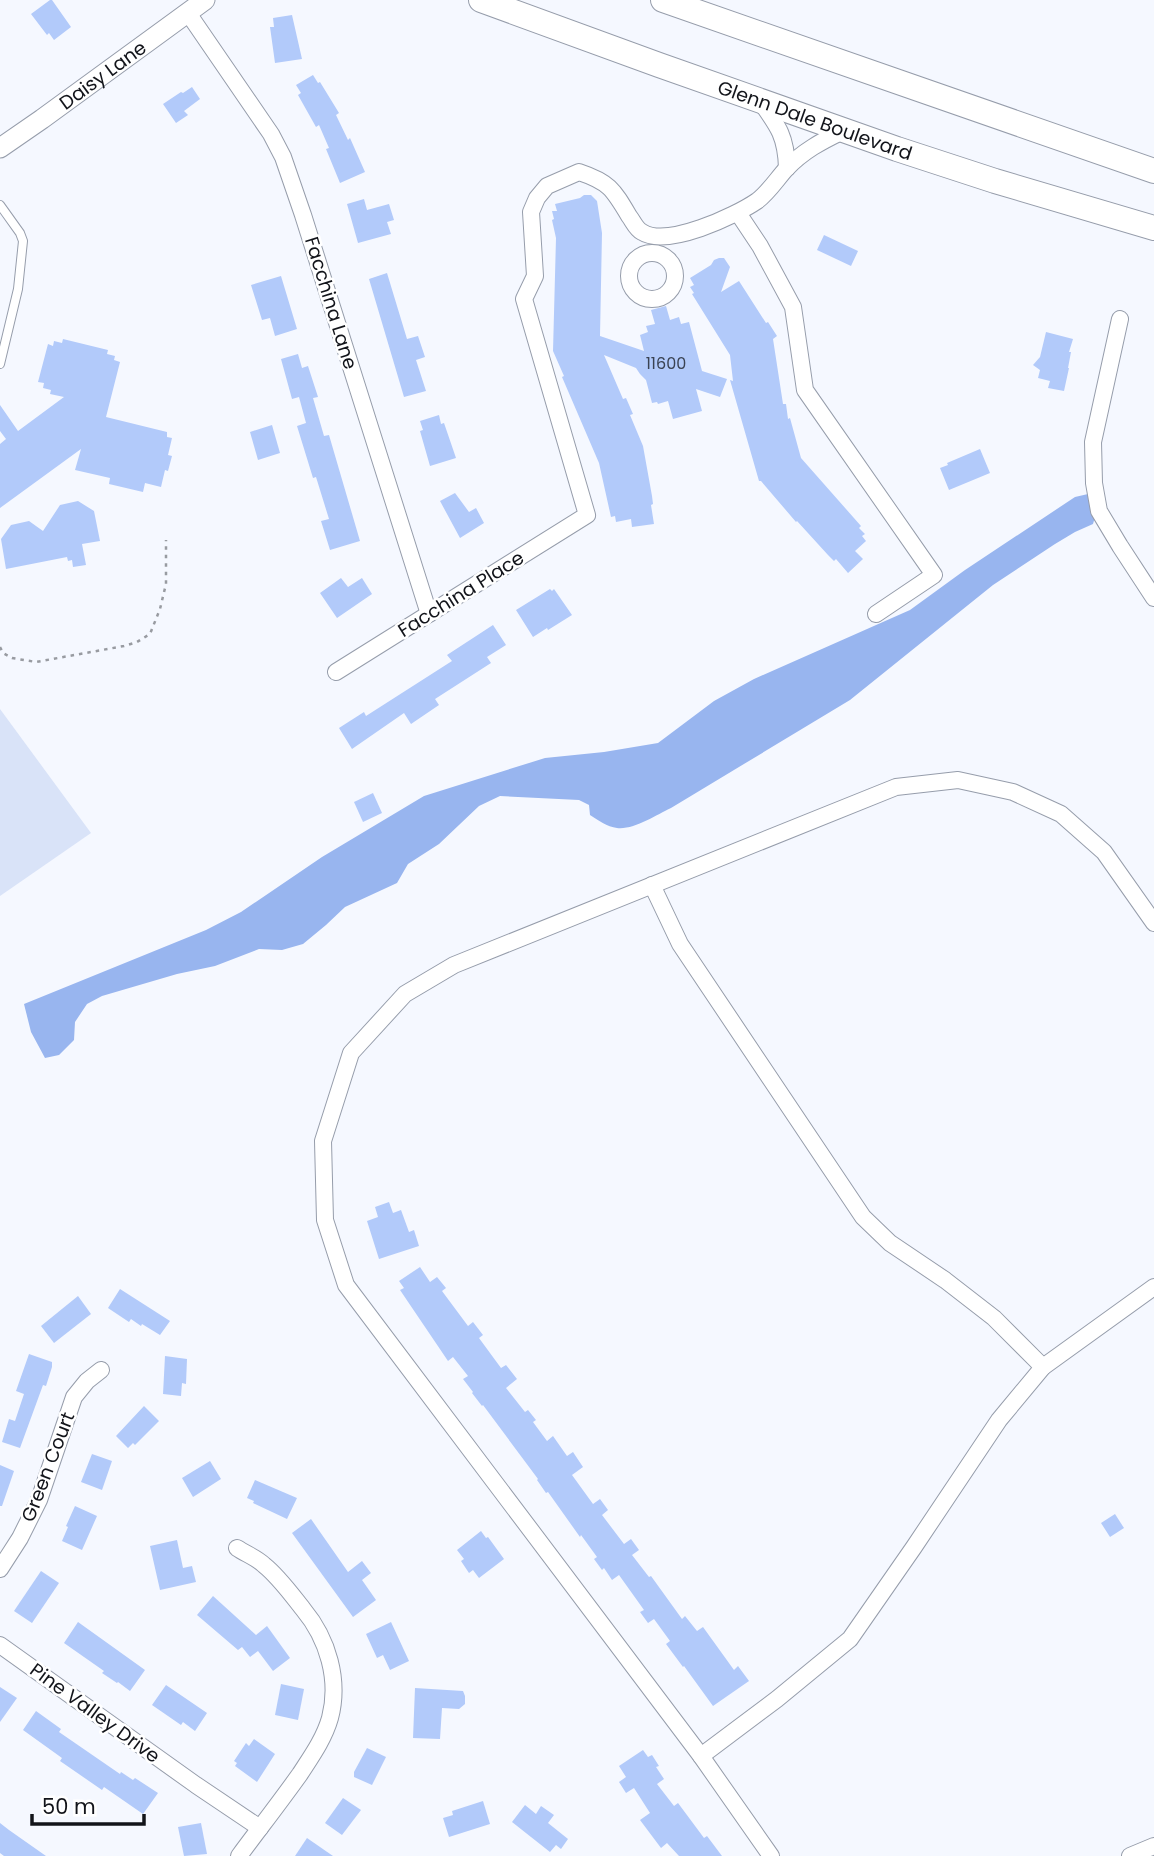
<svg xmlns="http://www.w3.org/2000/svg" width="1154" height="1856" font-family="Poppins,sans-serif">
<rect width="100%" height="100%" fill="#f5f8ff"/>
<!-- green -->
<polygon fill="#d9e3f8" points="0,709 91,833 0,896"/>
<!-- forest -->
<path fill="#98b5ef" d="M1088,494c6,11 9,19 5,30l-18,8 -20,12 -62,41 -143,115 -179,108c-15,7 -37,22 -54,20 -10,-1 -19,-8 -27,-13l-1,-10 -10,-5 -79,-4 -21,10 -40,38 -31,20 -11,19 -52,24 -19,18 -23,19 -21,6 -23,-1 -44,17 -38,8 -75,22 -15,8 -12,18 -1,18 -15,15 -14,3 -14,-26 -7,-28 182,-74 35,-18 81,-55 102,-61 121,-38 59,-6 54,-9 56,-42 40,-22 156,-69 55,-40 110,-73z"/>
<!-- building -->
<g fill="#b2cafa">
<polygon points="50,0 52,0 71,27 54,40 49,33 47,35 31,14"/>
<polygon points="292,15 302,59 275,63 270,27 274,27 273,18"/>
<polygon points="313,75 318,83 320,82 339,113 336,115 348,140 350,138 365,172 340,183 326,149 329,148 319,125 316,127 298,95 301,93 296,85"/>
<polygon points="192,87 200,99 184,111 188,115 176,123 163,104 181,92 183,93"/>
<polygon points="584,195 591,195 597,201 602,233 600,336 644,351 640,335 648,332 646,326 655,324 651,310 666,306 670,320 679,317 681,324 689,322 702,371 727,379 720,397 696,389 702,411 673,419 668,401 658,404 657,402 652,403 646,380 640,374 636,368 604,355 623,399 626,398 633,414 630,415 643,446 652,496 653,504 651,505 654,524 632,527 631,519 616,522 615,516 611,517 599,463 562,377 564,376 553,351 556,238 552,220 554,219 552,211 557,211 555,204 580,198"/>
<polygon points="364,199 367,210 389,204 394,220 387,222 391,234 358,243 347,204"/>
<polygon points="824,235 858,251 851,266 817,250"/>
<polygon points="719,258 724,258 730,267 721,292 739,281 766,323 768,322 777,336 773,339 783,404 786,404 788,419 790,418 801,458 861,526 859,528 865,534 862,536 866,541 855,551 863,559 848,573 836,559 834,561 828,555 797,521 796,522 761,481 759,481 730,380 733,381 730,355 692,294 694,293 690,287 694,285 690,278 711,265 714,260"/>
<polygon points="387,273 407,339 418,336 425,357 416,360 426,391 404,397 369,279"/>
<polygon points="281,276 297,329 275,336 270,318 262,320 251,285"/>
<polygon points="1046,332 1073,339 1069,352 1071,352 1068,368 1069,368 1064,391 1048,388 1050,381 1038,378 1040,370 1033,365 1040,357"/>
<polygon points="63,339 108,350 107,354 115,356 114,360 120,362 106,417 167,432 167,437 172,438 168,455 172,456 168,471 165,470 161,487 145,483 143,492 109,484 110,478 75,470 81,449 0,508 0,444 6,439 0,431 0,405 18,431 64,397 50,394 51,390 43,388 44,383 38,382 48,344 53,346 54,341 62,343"/>
<polygon points="298,354 302,368 308,366 318,397 313,398 324,436 329,435 360,541 330,550 321,521 329,519 316,477 313,478 297,426 306,423 299,397 292,399 281,359"/>
<polygon points="439,415 441,424 444,423 456,458 430,466 420,431 423,430 420,421"/>
<polygon points="272,425 280,453 258,460 250,432"/>
<polygon points="980,449 990,473 949,490 940,468 948,465 947,463"/>
<polygon points="455,493 469,512 476,508 484,523 460,538 440,501"/>
<polygon points="78,501 94,511 100,541 82,544 86,565 73,567 72,560 68,561 67,557 6,569 1,539 11,525 29,521 43,531 60,505"/>
<polygon points="341,578 348,587 362,578 372,594 337,618 320,593"/>
<polygon points="550,589 552,591 554,589 572,615 548,630 547,628 533,637 516,610"/>
<polygon points="493,625 506,645 487,657 491,663 435,699 439,705 411,724 404,713 352,749 339,728 364,712 366,716 452,661 447,655"/>
<polygon points="373,793 382,813 363,822 354,802"/>
<polygon points="389,1202 393,1213 401,1210 409,1232 414,1230 419,1246 379,1259 367,1221 378,1217 375,1207"/>
<polygon points="420,1267 430,1282 437,1277 446,1288 442,1291 468,1326 473,1322 483,1335 479,1338 501,1368 506,1365 517,1379 506,1388 525,1412 528,1410 536,1420 533,1422 547,1441 553,1436 567,1456 573,1452 583,1467 572,1475 593,1504 600,1499 608,1510 602,1515 624,1544 631,1539 639,1550 632,1555 649,1577 651,1576 682,1619 685,1616 697,1631 703,1627 734,1670 738,1666 749,1681 713,1706 684,1666 683,1667 666,1644 670,1641 654,1619 648,1623 640,1612 644,1610 619,1575 612,1580 604,1568 602,1570 594,1559 597,1557 581,1535 580,1537 548,1492 546,1493 537,1480 538,1479 483,1405 482,1406 472,1393 473,1392 463,1379 468,1376 453,1357 448,1361 400,1290 404,1288 399,1281"/>
<polygon points="120,1289 170,1321 160,1335 142,1324 141,1326 131,1319 129,1322 108,1308"/>
<polygon points="78,1296 91,1314 54,1343 41,1326"/>
<polygon points="29,1354 52,1362 52,1367 46,1386 43,1385 20,1448 2,1442 9,1419 15,1421 24,1394 16,1391"/>
<polygon points="165,1356 187,1359 186,1384 182,1383 181,1396 163,1394"/>
<polygon points="144,1406 159,1421 135,1445 133,1443 128,1448 116,1436"/>
<polygon points="92,1454 112,1461 102,1490 81,1482"/>
<polygon points="210,1461 221,1479 193,1497 182,1478"/>
<polygon points="0,1465 14,1471 2,1506 0,1506"/>
<polygon points="255,1480 297,1498 287,1519 253,1503 254,1501 247,1498"/>
<polygon points="75,1506 97,1516 82,1550 62,1541 68,1527 66,1526"/>
<polygon points="1115,1514 1124,1528 1110,1537 1101,1523"/>
<polygon points="311,1519 348,1572 362,1561 371,1573 362,1580 376,1600 353,1617 292,1533"/>
<polygon points="481,1531 486,1538 488,1537 504,1559 479,1578 473,1570 469,1573 461,1561 464,1559 457,1550"/>
<polygon points="177,1540 183,1568 192,1566 196,1582 160,1590 150,1546"/>
<polygon points="41,1571 59,1583 32,1623 14,1611"/>
<polygon points="213,1596 256,1635 267,1626 290,1658 273,1671 258,1651 250,1657 242,1647 238,1650 197,1615"/>
<polygon points="78,1622 145,1670 130,1691 118,1682 117,1683 102,1673 104,1671 64,1643"/>
<polygon points="391,1622 409,1661 390,1670 383,1655 377,1658 366,1634"/>
<polygon points="281,1684 304,1689 298,1720 275,1715"/>
<polygon points="166,1685 207,1713 195,1731 183,1722 181,1725 152,1705"/>
<polygon points="0,1687 17,1698 0,1722"/>
<polygon points="415,1688 463,1691 465,1696 465,1704 459,1709 442,1708 440,1739 413,1738"/>
<polygon points="36,1711 61,1729 59,1732 120,1774 121,1772 133,1780 135,1778 158,1793 143,1814 104,1787 102,1790 60,1761 62,1758 23,1730"/>
<polygon points="254,1739 275,1754 257,1782 235,1766 237,1763 234,1761 246,1743 249,1746"/>
<polygon points="367,1748 386,1757 372,1785 354,1777 354,1772"/>
<polygon points="643,1750 648,1757 652,1755 659,1766 656,1767 664,1779 657,1784 674,1806 678,1803 704,1838 707,1836 722,1856 679,1856 667,1843 661,1848 640,1820 650,1813 634,1788 626,1793 619,1782 626,1777 619,1766"/>
<polygon points="343,1798 361,1810 342,1835 325,1823"/>
<polygon points="483,1801 490,1824 449,1837 443,1818 453,1815 452,1811"/>
<polygon points="525,1805 536,1814 541,1806 554,1815 548,1823 568,1839 561,1849 556,1845 550,1852 512,1822"/>
<polygon points="0,1823 9,1830 46,1856 4,1856 0,1853"/>
<polygon points="201,1823 207,1854 184,1856 178,1827"/>
<polygon points="307,1838 333,1856 295,1856"/>
</g>
<g fill="none" stroke-linecap="round" stroke-linejoin="round">
<!-- service casing -->
<g stroke="#969dab" stroke-width="10">
<polyline id="service" points="0,205 20,233 23,241 18,289 0,364"/>
</g>
<!-- minor casing -->
<g stroke="#969dab" stroke-width="18">
<g id="minor">
<polyline points="188,13 271,134 283,157 303,215 429,614"/>
<path d="M760,101c18,25 26,35 27,67"/>
<polyline points="738,213 760,246 793,307 805,390 934,575 876,614"/>
<circle cx="652" cy="276" r="23"/>
<polyline points="1120,319 1093,442 1094,483 1099,511 1120,546 1154,598"/>
<path d="M336,672l251,-157 -63,-216 11,-23 -4,-64 6,-14 10,-12 32,-14c30,10 34,17 50,44 4,5 7,13 13,16 25,16 93,-16 115,-31 11,-8 20,-22 29,-32 17,-18 36,-28 57,-38"/>
<polyline points="652,885 680,944 863,1217 890,1243 945,1280 994,1318 1043,1367"/>
<path d="M237,1548c9,6 20,10 27,17 15,12 27,29 39,44 25,30 37,71 27,109 -6,21 -19,39 -30,56 -20,28 -41,55 -61,82"/>
<polyline points="0,1569 20,1538 39,1500 74,1397 87,1381 101,1370"/>
<polyline points="0,1645 196,1785 260,1828"/>
<polyline points="701,1756 777,1699 850,1639 914,1547 999,1420 1043,1367 1154,1287"/>
<polyline points="771,1856 701,1756 346,1285 325,1220 323,1141 351,1053 405,994 454,965 896,787 958,780 1013,792 1061,814 1104,852 1154,923"/>
<polyline points="1130,1856 1154,1846"/>
</g>
</g>
<!-- tertiary casing -->
<g stroke="#969dab" stroke-width="21">
<g id="tertiary">
<path id="s1" d="M0,148l42,-29 163,-119"/>
</g>
</g>
<!-- primary casing -->
<g stroke="#969dab" stroke-width="26">
<g id="primary">
<path id="s2" d="M481,0l178,65 238,84 98,32 159,47"/>
<polyline points="663,0 1154,171"/>
</g>
</g>
<!-- path -->
<polyline stroke="#989ba1" stroke-width="2.5" stroke-dasharray="3.5 5" stroke-linecap="butt" points="0,647 3,653 12,658 36,662 124,646 137,642 150,634 160,609 166,584 166,540"/>
<!-- service -->
<use href="#service" stroke="#fff" stroke-width="8"/>
<!-- minor -->
<use href="#minor" stroke="#fff" stroke-width="16"/>
<!-- tertiary -->
<use href="#tertiary" stroke="#fff" stroke-width="19"/>
<!-- primary -->
<use href="#primary" stroke="#fff" stroke-width="24"/>
</g>
<g text-anchor="middle" dominant-baseline="central" stroke-width="5" stroke-linejoin="round" paint-order="stroke">
<!-- number labels -->
<g font-size="16" fill="#3a4252">
<text x="666" y="363">11600</text>
</g>
<!-- street labels -->
<g font-size="19" fill="#12141a" stroke="#fff">
<text stroke="none"><textPath href="#s1" startOffset="126">Daisy Lane</textPath></text>
<text stroke="none"><textPath href="#s2" startOffset="355">Glenn Dale Boulevard</textPath></text>
<text transform="translate(331 303) rotate(73)">Facchina Lane</text>
<text transform="translate(461 594) rotate(-32)">Facchina Place</text>
<text transform="translate(48 1467) rotate(-69)">Green Court</text>
<text transform="translate(95 1713) rotate(36)">Pine Valley Drive</text>
</g>
</g>
<!-- scale -->
<path d="M32 1814v10h112v-10" fill="none" stroke="#12141a" stroke-width="3.5"/>
<text x="42" y="1814" font-size="21" fill="#12141a" stroke="#ffffff" stroke-width="5" paint-order="stroke">50 m</text>
</svg>
